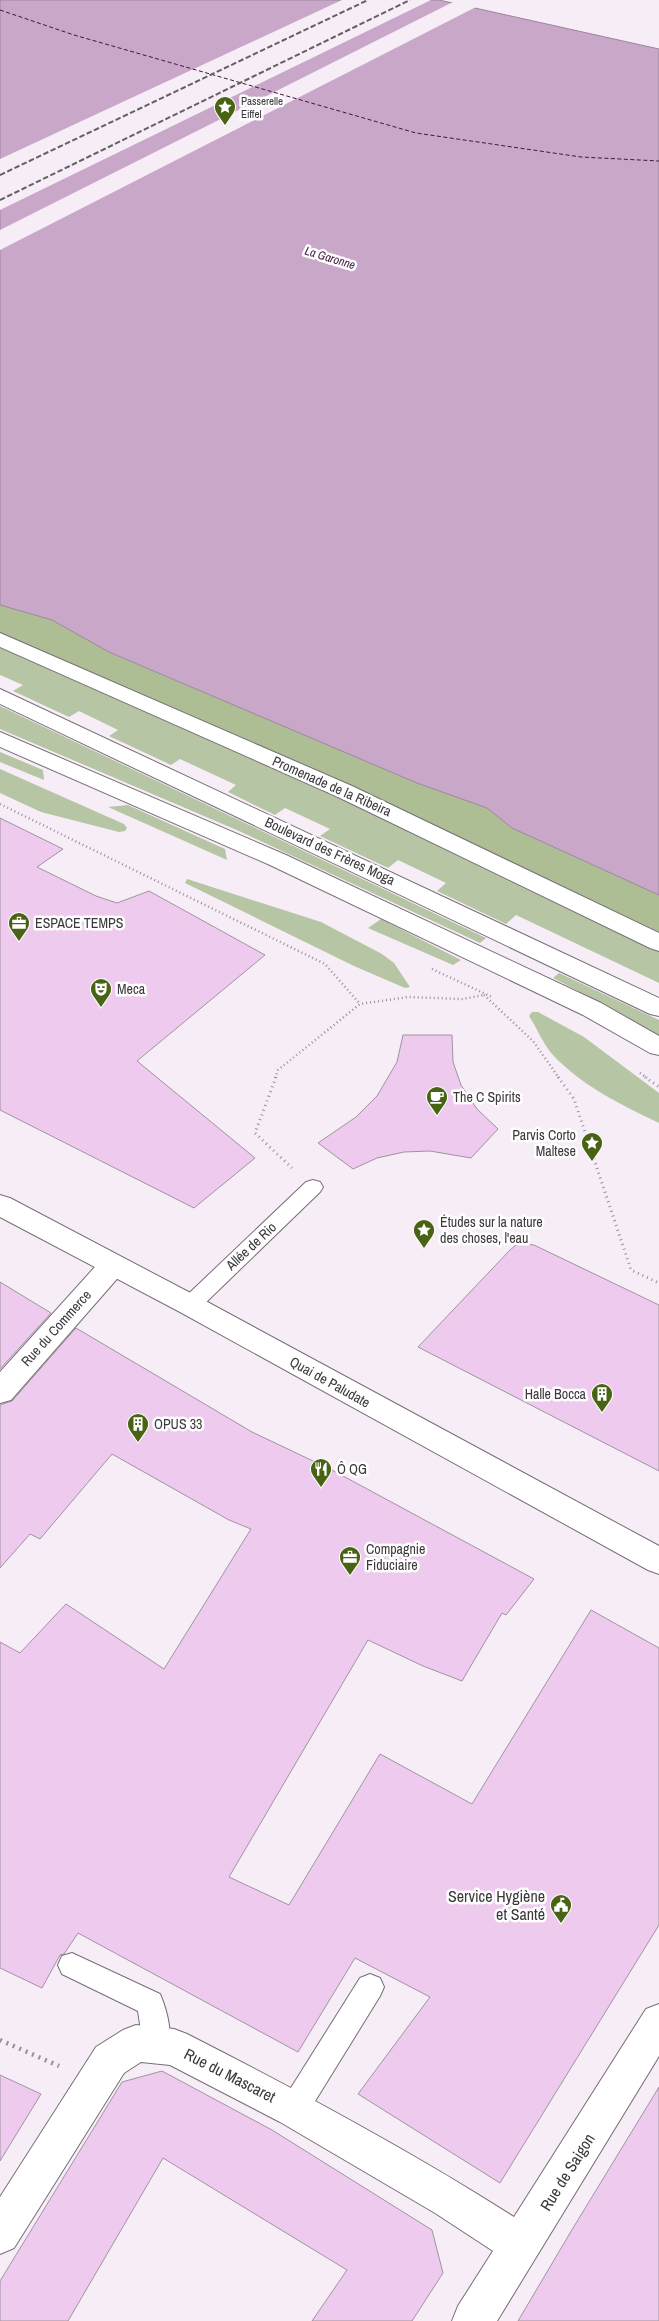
<svg xmlns="http://www.w3.org/2000/svg" width="659" height="2321" font-family="'Archivo Narrow',sans-serif">
<rect width="100%" height="100%" fill="#f7edf7"/>
<!-- green -->
<g fill="#b6c5a4">
<polygon points="0,635 477,849 659,933 659,983 516,915 506,924 437,891 446,883 398,860 388,868 320,836 330,829 285,808 275,815 228,792 236,785 180,759 171,765 109,736 118,730 79,711 69,717 13,691 23,685 0,675"/>
<polygon points="0,706 486,938 480,943 239,831 0,729"/>
<polygon points="0,752 43,770 44,780 0,762"/>
<polygon points="0,769 124,824 127,828 125,831 119,832 41,812 0,793"/>
<polygon points="128,805 225,849 227,860 108,807"/>
<polygon points="187,879 321,922 382,954 394,963 410,987 405,988 354,966 185,883"/>
<polygon points="381,919 461,960 453,965 368,928"/>
<polygon points="559,973 659,1020 659,1035 613,1009 553,978"/>
<path d="M532,1012h6l46,25 75,56v30c-37,-18 -77,-37 -106,-68 -10,-11 -16,-27 -24,-39z"/>
</g>
<!-- forest -->
<polygon fill="#adbe95" points="0,605 52,620 109,652 417,783 488,808 512,828 659,895 659,933 477,849 0,635"/>
<!-- water -->
<polygon fill="#c8a7c9" stroke="#9e859e" points="0,0 439,0 659,49 659,895 512,828 487,808 417,783 109,652 52,620 0,605"/>
<!-- pier -->
<g fill="#f7edf7">
<polygon points="342,0 431,0 0,210 0,159"/>
<polygon points="455,1 478,6 0,250 0,230"/>
</g>
<g fill="none" stroke-linecap="round" stroke-linejoin="round">
<!-- ferry -->
<polyline stroke="#3f1641" stroke-width="1" stroke-dasharray="4 2.5" stroke-linecap="butt" points="0,10 74,35 416,133 581,157 659,161"/>
</g>
<!-- building -->
<g fill="#eecbee" stroke="#9e949e">
<polygon points="0,818 63,849 37,867 96,896 117,903 149,891 265,955 137,1061 255,1158 194,1208 0,1110"/>
<polygon points="403,1035 452,1035 453,1062 461,1085 477,1109 498,1129 471,1158 430,1151 404,1152 377,1158 353,1169 318,1143 356,1117 377,1096 397,1062"/>
<polygon points="525,1244 534,1245 659,1305 659,1471 418,1347 510,1250 516,1245"/>
<polygon points="0,1282 51,1313 0,1369"/>
<polygon points="76,1328 252,1432 332,1470 534,1579 506,1615 502,1613 462,1681 423,1666 368,1640 229,1877 289,1905 380,1754 472,1804 591,1610 659,1648 659,1925 500,2183 358,2094 430,1997 355,1958 298,2052 78,1933 64,1954 60,1955 42,1988 0,1968 0,1642 20,1653 66,1604 164,1669 251,1529 229,1520 112,1454 40,1539 30,1534 0,1568 0,1405 12,1401"/>
<polygon points="162,2071 272,2130 432,2230 443,2273 412,2321 312,2321 347,2270 163,2158 68,2321 0,2321 0,2281 122,2082"/>
<polygon points="0,2075 41,2094 0,2161"/>
<polygon points="659,2087 659,2321 518,2321 570,2233"/>
</g>
<g fill="none" stroke-linecap="round" stroke-linejoin="round">
<!-- lane casing -->
<g stroke="#776e77" stroke-width="2">
<g id="lane">
<polygon points="313,1180 320,1182 323,1187 320,1192 198,1310 190,1313 182,1310 179,1305 182,1300 306,1182"/>
<path d="M72,1953l88,41c7,16 14,43 7,59l-10,4 -10,-4 -4,-9 -5,-33 -76,-37 -4,-9 4,-9z"/>
<polygon points="370,1974 380,1978 384,1987 380,1996 304,2119 294,2123 284,2119 280,2109 284,2099 360,1978"/>
</g>
</g>
<!-- street casing -->
<g stroke="#776e77" stroke-width="2">
<g id="street">
<polygon points="0,633 352,786 659,933 659,951 650,948 336,796 0,647"/>
<polygon points="113,1255 123,1258 127,1265 123,1272 11,1400 0,1403 0,1372 103,1258"/>
<path d="M659,2004v52l-162,265h-45l6,-15 35,-55 -58,-38 -155,-91 -110,-57 -29,-3 -17,11 -110,175 -14,6v-57l96,-150 27,-17 13,-5 38,4 13,5c112,57 222,116 327,183l132,-208z"/>
</g>
</g>
<!-- secondary casing -->
<g stroke="#776e77" stroke-width="2">
<polygon id="secondary" points="0,1195 10,1198 200,1298 659,1546 659,1574 648,1570 180,1312 0,1217"/>
</g>
<!-- primary casing -->
<g stroke="#776e77" stroke-width="2">
<g id="primary">
<polygon points="0,689 659,998 659,1016 650,1014 0,704"/>
<polygon points="0,732 286,855 601,1003 659,1036 659,1055 650,1053 583,1015 270,865 0,747"/>
</g>
</g>
<!-- path-far2 -->
<g stroke="#979097" stroke-width="2.5" stroke-dasharray="1 3" stroke-linecap="butt">
<polyline points="0,804 325,964 360,1004"/>
<polyline points="432,969 492,997"/>
<polyline points="484,995 533,1041 559,1078"/>
<polyline points="640,1073 647,1078"/>
<polyline points="275,1078 278,1070 360,1004 408,997 462,999 484,995"/>
</g>
<!-- path-far1 -->
<g stroke="#979097" stroke-width="3" stroke-dasharray="1 4" stroke-linecap="butt">
<polyline points="276,1077 255,1133 292,1168"/>
<polyline points="558,1077 574,1099 631,1270 659,1283"/>
<polyline points="645,1077 659,1087"/>
</g>
<!-- path -->
<polyline stroke="#979097" stroke-width="4.5" stroke-dasharray="2 5" stroke-linecap="butt" points="0,2040 59,2066"/>
<!-- lane -->
<use href="#lane" fill="#fff" fill-rule="evenodd"/>
<!-- street -->
<use href="#street" fill="#fff" fill-rule="evenodd"/>
<!-- secondary -->
<use href="#secondary" fill="#fff" fill-rule="evenodd"/>
<!-- primary -->
<use href="#primary" fill="#fff" fill-rule="evenodd"/>
<!-- rail -->
<g stroke="#645f64" stroke-width="2" stroke-dasharray="5.5 2.5" stroke-linecap="butt">
<polyline points="0,175 368,0"/>
<polyline points="0,200 410,0"/>
</g>
</g>
<!-- icons -->
<defs>
<g id="sight-pin" transform="scale(1.125)"><path d="M0 17L-7.5 6A9.5 9.5 0 1 1 7.5 6Z" fill="#486313" stroke="#fefefe"/><path d="M0-6L1.8-2.2L6-1.7L2.9 1.2L3.7 5.4L0 3.3L-3.7 5.4L-2.9 1.2L-6-1.7L-1.8-2.2Z" fill="#fff"/></g>
<g id="office-pin" transform="scale(1.125)"><path d="M0 17L-7.5 6A9.5 9.5 0 1 1 7.5 6Z" fill="#486313" stroke="#fefefe"/><path d="M-6-3h4V-5.5h4V-3h4V5H-6ZM-1-4.5V-3h2v-1.5ZM-6 0V1H6V0Z" fill="#fff"/></g>
<g id="theatre-pin" transform="scale(1.125)"><path d="M0 17L-7.5 6A9.5 9.5 0 1 1 7.5 6Z" fill="#486313" stroke="#fefefe"/><path d="M-5-5.5Q0-4 5-5.5V0Q5 5 0 6Q-5 5-5 0ZM-3.3-2.5H-1v1.5H-3.3ZM1-2.5H3.3v1.5H1ZM-2.8 1Q0 5.5 2.8 1Z" fill="#fff"/></g>
<g id="cafe-pin" transform="scale(1.125)"><path d="M0 17L-7.5 6A9.5 9.5 0 1 1 7.5 6Z" fill="#486313" stroke="#fefefe"/><path d="M-5.5-4.5H6V0H3Q3 3.5 0 3.5H-2.5Q-5.5 3.5-5.5 0ZM3-3.2v2h1.7v-2ZM-6 4.5H4V6H-6Z" fill="#fff"/></g>
<g id="building-pin" transform="scale(1.125)"><path d="M0 17L-7.5 6A9.5 9.5 0 1 1 7.5 6Z" fill="#486313" stroke="#fefefe"/><path d="M-4-6H4V6H1V3H-1V6H-4ZM-2.5-4.3h1.7v1.8h-1.7ZM.8-4.3h1.7v1.8H.8ZM-2.5-1h1.7V.8h-1.7ZM.8-1h1.7V.8H.8Z" fill="#fff"/></g>
<g id="restaurant-pin" transform="scale(1.125)"><path d="M0 17L-7.5 6A9.5 9.5 0 1 1 7.5 6Z" fill="#486313" stroke="#fefefe"/><path d="M-5-6h1v4h1v-4h1v4h1v-4h1v5L-1.5 .5V6h-2V.5L-5-1ZM5-6V6H3V1.5H1.5Q1.5-4 5-6Z" fill="#fff"/></g>
<g id="civic-pin" transform="scale(1.125)"><path d="M0 17L-7.5 6A9.5 9.5 0 1 1 7.5 6Z" fill="#486313" stroke="#fefefe"/><path d="M-.6-6.5H3V-4.5H.6V-3L4-1V1h2V6H-6V1h2V-1L-.6-3ZM-1.2 2.5V6h2.4V2.5Z" fill="#fff"/></g>
</defs>
<g fill-rule="evenodd">
<use href="#sight-pin" x="225" y="107"/>
<use href="#office-pin" x="19" y="923"/>
<use href="#theatre-pin" x="101" y="989"/>
<use href="#cafe-pin" x="437" y="1097"/>
<use href="#sight-pin" x="592" y="1143"/>
<use href="#sight-pin" x="424" y="1230"/>
<use href="#building-pin" x="602" y="1394"/>
<use href="#building-pin" x="138" y="1424"/>
<use href="#restaurant-pin" x="321" y="1469"/>
<use href="#office-pin" x="350" y="1557"/>
<use href="#civic-pin" x="561" y="1905"/>
</g>
<g text-anchor="middle" dominant-baseline="central" stroke-width="5" stroke-linejoin="round" paint-order="stroke">
<!-- far-poi labels -->
<g font-size="11" fill="#3b373b" stroke="#fefefe" text-anchor="start">
<text x="241" y="101">Passerelle<tspan x="241" dy="13">Eiffel</tspan></text>
</g>
<!-- far-water labels -->
<g font-size="12" font-style="italic" fill="#3f1641" stroke="#fefefe">
<text transform="translate(330 258) rotate(17)">La Garonne</text>
</g>
<!-- street labels -->
<g font-size="14" fill="#3b373b" stroke="#fefefe">
<text transform="translate(332 786) rotate(24)">Promenade de la Ribeira</text>
<text transform="translate(330 851) rotate(25)">Boulevard des Frères Moga</text>
<text transform="translate(251 1246) rotate(-43)">Allée de Rio</text>
<text transform="translate(56 1328) rotate(-48)">Rue du Commerce</text>
<text transform="translate(330 1382) rotate(29)">Quai de Paludate</text>
</g>
<!-- poi labels -->
<g font-size="14" fill="#3b373b" stroke="#fefefe" text-anchor="start">
<text x="35" y="923">ESPACE TEMPS</text>
<text x="117" y="989">Meca</text>
<text x="453" y="1097">The C Spirits</text>
<text x="576" y="1135" text-anchor="end">Parvis Corto<tspan x="576" dy="16">Maltese</tspan></text>
<text x="440" y="1222">Études sur la nature<tspan x="440" dy="16">des choses, l'eau</tspan></text>
<text x="586" y="1394" text-anchor="end">Halle Bocca</text>
<text x="154" y="1424">OPUS 33</text>
<text x="337" y="1469">Ô QG</text>
<text x="366" y="1549">Compagnie<tspan x="366" dy="16">Fiduciaire</tspan></text>
</g>
<!-- near-poi labels -->
<g font-size="16" fill="#3b373b" stroke="#fefefe" text-anchor="end">
<text x="545" y="1896">Service Hygiène<tspan x="545" dy="18">et Santé</tspan></text>
</g>
<!-- near-street labels -->
<g font-size="16" fill="#3b373b" stroke="#fefefe">
<text transform="translate(230 2075) rotate(27)">Rue du Mascaret</text>
<text transform="translate(567 2172) rotate(-58)">Rue de Saigon</text>
</g>
</g>
</svg>
